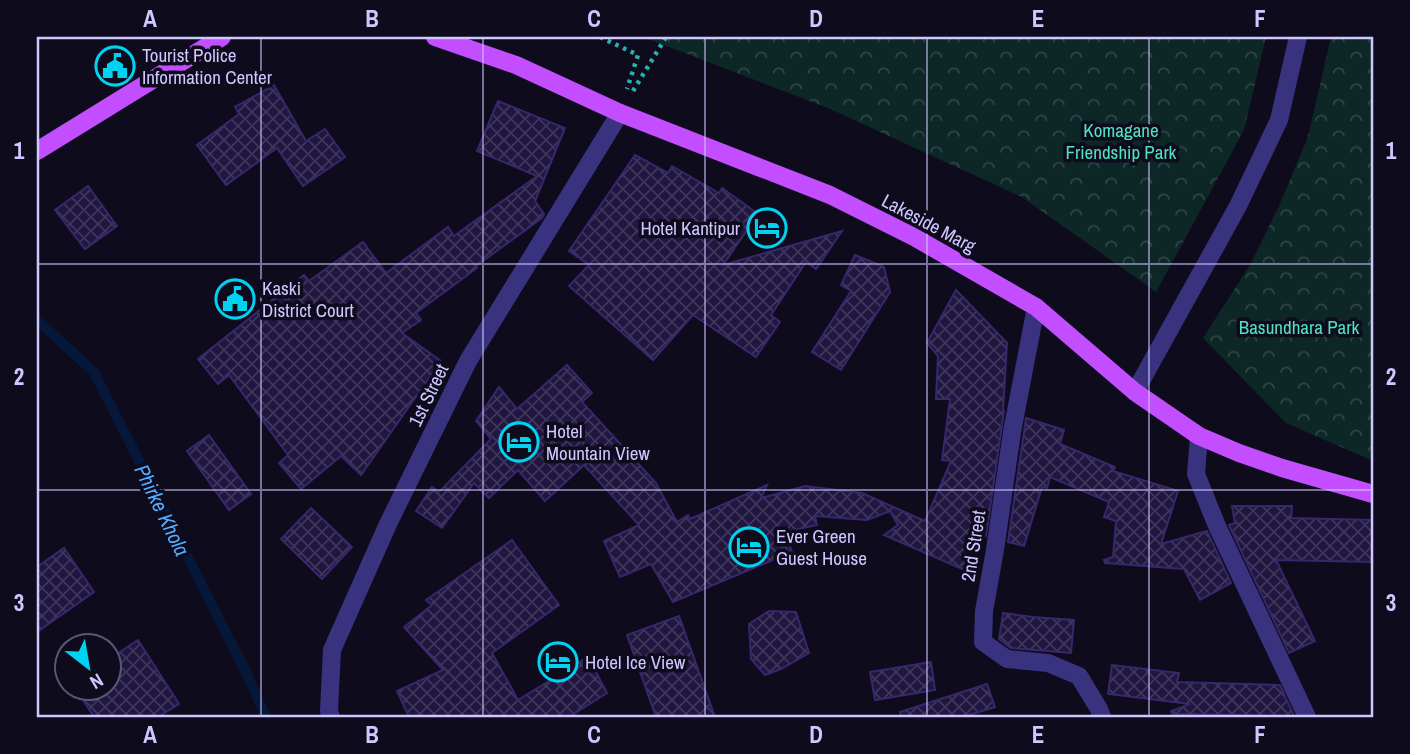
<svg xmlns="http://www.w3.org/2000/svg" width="1410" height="754" font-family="'Archivo Narrow',sans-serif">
<defs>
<pattern id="park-crowns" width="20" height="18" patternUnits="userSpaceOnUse" patternTransform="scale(1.75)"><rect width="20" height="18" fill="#0d2727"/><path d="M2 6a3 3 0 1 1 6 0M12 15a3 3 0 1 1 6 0" fill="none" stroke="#2f4547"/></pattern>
<pattern id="building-cross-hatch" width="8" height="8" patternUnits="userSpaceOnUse" patternTransform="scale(1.75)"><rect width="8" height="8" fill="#20163f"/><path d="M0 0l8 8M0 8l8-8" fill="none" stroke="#3f365c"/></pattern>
</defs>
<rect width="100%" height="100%" fill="#0e0b1d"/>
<!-- park -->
<g fill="url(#park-crowns)">
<polygon points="643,37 1266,37 1244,130 1156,292 1022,197 830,109"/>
<polygon points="1331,37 1373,37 1373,461 1286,423 1203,338 1250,265 1279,206 1308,137"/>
</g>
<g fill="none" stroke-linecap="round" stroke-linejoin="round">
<!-- stream -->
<polyline stroke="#06183a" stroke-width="10" points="37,320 94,372 246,672 266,717"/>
</g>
<!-- building -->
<g fill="url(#building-cross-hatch)" stroke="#37276c" stroke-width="2">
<polygon points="274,85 306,141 325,129 345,157 303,186 277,148 226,185 197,145 239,114 235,107"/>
<polygon points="498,101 565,128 535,201 544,214 542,218 476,266 477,268 416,313 421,320 402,333 441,361 361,475 341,456 301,489 279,463 288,455 229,375 218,384 198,359 304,275 309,281 363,242 386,273 448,227 454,236 537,176 477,151"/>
<polygon points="635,155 668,173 672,166 719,193 722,188 758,214 723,265 842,231 816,269 806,262 771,315 780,322 756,357 693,315 653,360 569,286 589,265 569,251"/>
<polygon points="88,186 117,226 85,249 55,210"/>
<polygon points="855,255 884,267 890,292 841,370 812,352 851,291 841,285"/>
<polygon points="956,290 1007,343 1003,411 1004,411 986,536 978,533 962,569 884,535 898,525 890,511 867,520 815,516 817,525 784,532 792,552 673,602 651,564 620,577 604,541 639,525 584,465 545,501 518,470 489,498 474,483 442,528 416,511 432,487 439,492 491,439 476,421 499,387 517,409 567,365 592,393 582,402 656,483 677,522 688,515 690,519 767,485 761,498 805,486 862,493 925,521 951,461 942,460 950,399 936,399 938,356 927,343"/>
<polygon points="1026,418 1064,430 1060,444 1115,467 1113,471 1178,491 1161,544 1207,531 1231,583 1200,600 1184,569 1105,563 1104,560 1113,557 1116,521 1104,517 1109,502 1050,477 1047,488 1042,487 1024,546 1008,542"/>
<polygon points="209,435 251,494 229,510 187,451"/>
<polygon points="1232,506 1292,506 1291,518 1373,520 1373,562 1276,560 1315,641 1289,653 1229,525 1235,523"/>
<polygon points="311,508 352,547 322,579 281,539"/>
<polygon points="512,540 559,605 492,653 518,700 588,657 607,693 569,717 409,717 397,691 443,670 404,627 432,605 426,600"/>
<polygon points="64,548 94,592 37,632 37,567"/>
<polygon points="769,611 796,612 809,653 781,669 765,675 751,659 749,624"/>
<polygon points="1003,613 1033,617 1074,620 1071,653 1011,648 999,639"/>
<polygon points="679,616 715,717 656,717 627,635"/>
<polygon points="138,640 179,704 158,717 94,717 75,688 108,688 108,660"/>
<polygon points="931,662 935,690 875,700 870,672"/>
<polygon points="1112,665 1179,673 1177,682 1280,685 1294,716 1172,714 1171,711 1190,704 1108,694"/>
<polygon points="987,684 995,707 963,717 901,717 900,712"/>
</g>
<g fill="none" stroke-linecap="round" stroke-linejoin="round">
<!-- path -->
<g stroke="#27b2ae" stroke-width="4.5" stroke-dasharray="3.5 5" stroke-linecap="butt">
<polyline points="600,37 638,55 627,89"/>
<polyline points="633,91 666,37"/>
</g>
<!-- minor -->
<g stroke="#39337f" stroke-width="18">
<polyline points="1036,307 1012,432 995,550 984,611 983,642 1007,659 1048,663 1079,676 1099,709 1102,717"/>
<polyline points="1135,392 1238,206 1279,120 1298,37"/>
<polyline points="1199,436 1196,474 1217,526 1307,717"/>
<polyline points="331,717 329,711 332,650 388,524 468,361 620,113"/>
</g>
<!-- primary -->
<g stroke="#c24eff" stroke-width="18">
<polyline points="435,37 516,65 620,113 830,195 914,237 1036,307 1135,392 1199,436 1239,453 1282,468 1373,494"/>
<polyline points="37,151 222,37"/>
</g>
</g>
<!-- grid -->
<path fill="none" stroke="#cfc7ff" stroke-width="2" stroke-opacity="0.55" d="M261,37v680M483,37v680M705,37v680M927,37v680M1149,37v680M37,264h1336M37,490h1336"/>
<!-- icons -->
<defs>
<g id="civic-ring" transform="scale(2.0125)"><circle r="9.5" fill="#0e0b1d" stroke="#00d2f2" stroke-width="1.5"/><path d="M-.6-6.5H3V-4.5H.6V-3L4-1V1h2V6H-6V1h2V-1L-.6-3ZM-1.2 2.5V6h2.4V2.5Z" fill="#00d2f2"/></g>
<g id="hotel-ring" transform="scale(2.0125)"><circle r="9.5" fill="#0e0b1d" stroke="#00d2f2" stroke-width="1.5"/><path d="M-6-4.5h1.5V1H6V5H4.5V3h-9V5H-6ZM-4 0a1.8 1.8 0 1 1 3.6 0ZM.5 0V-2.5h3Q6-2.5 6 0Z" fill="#00d2f2"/></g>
</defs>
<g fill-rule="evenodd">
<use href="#civic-ring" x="115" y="66"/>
<use href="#hotel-ring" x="767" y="228"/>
<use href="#civic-ring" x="235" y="299"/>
<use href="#hotel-ring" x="519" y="442"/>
<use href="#hotel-ring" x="749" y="547"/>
<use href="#hotel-ring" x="558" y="662"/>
</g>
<g text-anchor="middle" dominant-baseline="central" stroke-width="7" stroke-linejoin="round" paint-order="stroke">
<!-- poi labels -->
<g font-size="19" fill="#cfc7ff" stroke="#0e0b1d" text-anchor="start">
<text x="142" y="55">Tourist Police<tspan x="142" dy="22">Information Center</tspan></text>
<text x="740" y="228" text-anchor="end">Hotel Kantipur</text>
<text x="262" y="288">Kaski<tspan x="262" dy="22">District Court</tspan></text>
<text x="546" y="431">Hotel<tspan x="546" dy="22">Mountain View</tspan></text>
<text x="776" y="536">Ever Green<tspan x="776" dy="22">Guest House</tspan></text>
<text x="585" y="662">Hotel Ice View</text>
</g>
<!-- park labels -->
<g font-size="19" fill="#4fe3c3" stroke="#0e0b1d">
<text x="1121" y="130">Komagane<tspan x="1121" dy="22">Friendship Park</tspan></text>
<text x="1299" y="327">Basundhara Park</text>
</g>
<!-- street labels -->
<g font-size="19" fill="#cfc7ff" stroke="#0e0b1d">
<text transform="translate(929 223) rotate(28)">Lakeside Marg</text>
<text transform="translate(428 395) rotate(-64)">1st Street</text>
<text transform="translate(973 546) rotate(-81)">2nd Street</text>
</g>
<!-- water labels -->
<g font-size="21" font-style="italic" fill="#55abff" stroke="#0e0b1d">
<text transform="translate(162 510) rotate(64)">Phirke Khola</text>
</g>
</g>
<!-- border -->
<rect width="1410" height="754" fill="none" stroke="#0e0b1d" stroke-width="77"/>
<!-- north arrow -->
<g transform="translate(88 667) rotate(149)"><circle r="33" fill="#0e0b1d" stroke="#5b5677" stroke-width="2"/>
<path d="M0-5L12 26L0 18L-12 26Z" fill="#00d2f2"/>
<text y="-10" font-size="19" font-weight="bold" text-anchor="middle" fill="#cfc7ff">N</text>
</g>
<rect x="38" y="38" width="1334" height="678" fill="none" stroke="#cfc7ff" stroke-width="2.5"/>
<g font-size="23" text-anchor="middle" font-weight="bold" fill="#cfc7ff">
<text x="150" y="27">A</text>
<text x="372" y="27">B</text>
<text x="594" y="27">C</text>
<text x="816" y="27">D</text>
<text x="1038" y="27">E</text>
<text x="1260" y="27">F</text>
<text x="19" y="159">1</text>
<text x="1391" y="159">1</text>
<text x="19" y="385">2</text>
<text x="1391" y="385">2</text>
<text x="19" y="611">3</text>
<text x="1391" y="611">3</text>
<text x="150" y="743">A</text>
<text x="372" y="743">B</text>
<text x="594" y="743">C</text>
<text x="816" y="743">D</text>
<text x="1038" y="743">E</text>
<text x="1260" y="743">F</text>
</g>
</svg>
